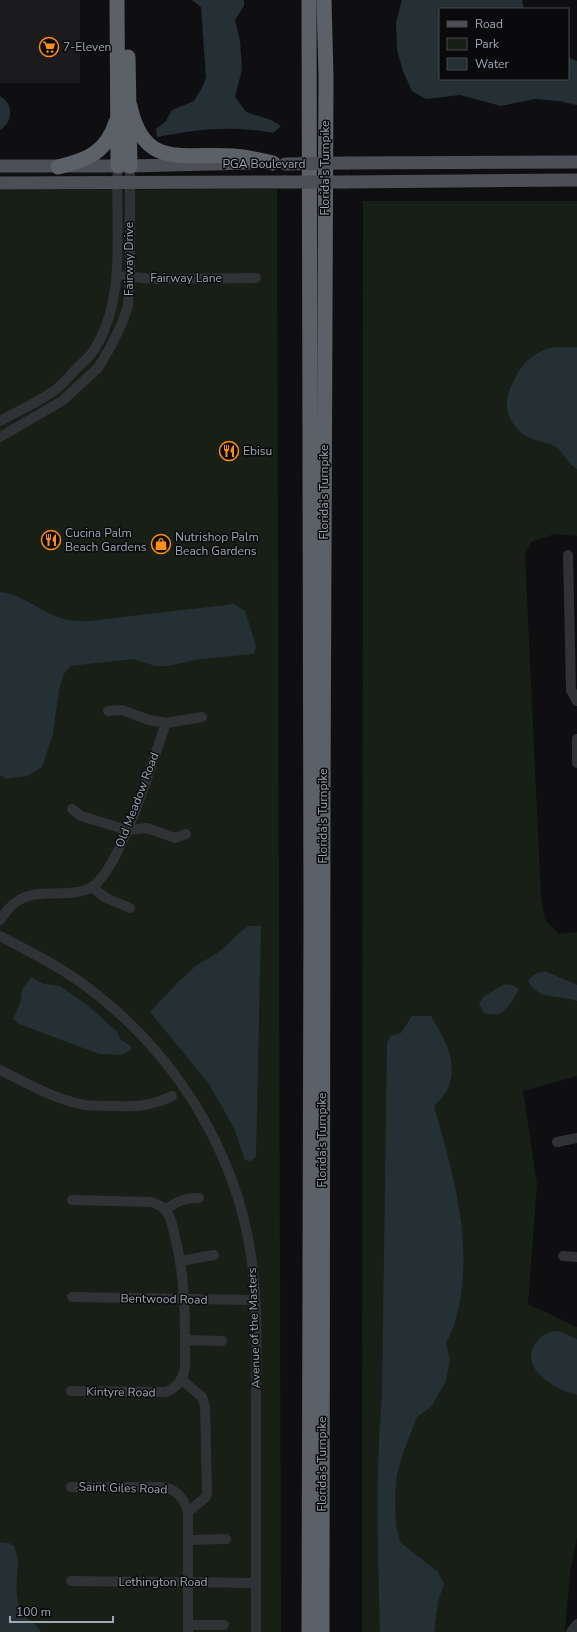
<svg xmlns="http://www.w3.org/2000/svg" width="577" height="1632" font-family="'Nunito Sans',sans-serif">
<rect width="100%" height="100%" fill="#0f0f11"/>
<!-- built -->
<rect fill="#1b1b1e" x="0" y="0" width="80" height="83"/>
<!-- green -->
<g fill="#171f17">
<polygon points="277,189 281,1632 0,1632 0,190"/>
<polygon points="363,201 577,201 577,536 555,534 531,542 525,555 541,896 545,920 559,934 577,932 577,1076 523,1091 537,1184 528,1304 577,1327 577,1537 570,1573 565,1632 362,1632"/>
</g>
<!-- water -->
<g fill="#253035">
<path d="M192,0h52v6l-9,14 5,21 2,28 -7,28 11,15 25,8 10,6 -8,7c-40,-8 -76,-4 -116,4l-1,-8 10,-8 6,-11 22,-9 9,-15 3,-9 -5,-70z"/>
<polygon points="402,0 522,0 524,9 440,9 440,79 568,79 568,57 577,61 577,105 558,101 535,99 501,106 460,95 426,99 412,91 403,71 397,50 396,22"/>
<path d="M0,96c14,8 13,26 0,34z"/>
<path d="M554,347h23v122c-9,-5 -13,-16 -21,-22 -8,-5 -18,-5 -26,-9 -16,-7 -27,-26 -22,-43 1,-6 5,-12 7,-17 8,-17 21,-27 39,-31z"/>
<path d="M0,592c22,2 38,18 58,25 10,4 20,5 31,4l145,-17 11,7 11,35 -2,8 -54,5 -32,7h-13l-22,-7 -63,7 -6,8 -5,15 -6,45 -11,33 -15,9 -21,3 -6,-4z"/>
<polygon points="247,926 261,926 256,1157 250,1161 245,1160 234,1128 209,1084 150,1012 179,981 197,965 219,952"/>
<path d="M545,971l32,14v16c-19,-7 -38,0 -49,-20 4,-6 10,-9 17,-10z"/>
<polygon points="31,977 44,984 60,986 90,1007 117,1032 121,1040 130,1045 132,1050 121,1055 99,1054 19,1024 13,1019 21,1001 22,990"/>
<path d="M505,984l8,1 6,5c-10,15 -16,31 -36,22l-4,-9 5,-7z"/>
<path d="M412,1016h19c13,22 27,44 18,70 -2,7 -10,14 -15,20 18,64 39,133 25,200 -3,13 -6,25 -13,37l4,18 -4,20 -15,26 -14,10 -14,36 -6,22 -2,20 1,30 4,17 38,30 6,12 -6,17 -4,31h-54c-2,-79 -5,-157 2,-236l5,-353 3,-7 11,-3z"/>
<path d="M558,1331l19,8v56c-20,-5 -58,-25 -42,-51 6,-9 13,-12 23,-13z"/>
<path d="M0,1542l9,1 5,3c1,5 4,10 4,15 0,17 -5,32 3,49 4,10 16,13 20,22h-41z"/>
</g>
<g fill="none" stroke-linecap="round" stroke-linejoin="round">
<!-- minor -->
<g stroke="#303236" stroke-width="10">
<polyline points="125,276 154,279 256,278"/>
<path d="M0,421c18,-10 39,-19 55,-31 8,-6 14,-13 20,-20 5,-5 12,-11 17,-17 37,-55 22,-124 26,-187"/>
<polyline points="0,437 62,401 98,368 111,346 122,323 128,306 130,277 130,166"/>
<polyline points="568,555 571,690 577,701"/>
<polyline points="108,711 122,710 149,720 166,723 202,717"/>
<polyline points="577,739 577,763"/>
<polyline points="72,809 81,816 127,830 147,828 175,838 186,834"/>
<polyline points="92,887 106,898 130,908"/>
<path d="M0,920c19,-30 36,-26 69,-27 8,-1 16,-1 23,-6 28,-17 62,-130 74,-164"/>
<path d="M0,936c28,15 58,29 83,48 93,68 157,171 170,286 5,44 3,89 3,133 0,76 0,153 0,229"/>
<path d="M0,1070c27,13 55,30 85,35 11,1 22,1 33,1 20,1 36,-1 54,-10"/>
<polyline points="557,1142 577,1138"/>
<path d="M165,1210c12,-9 19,-12 34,-12"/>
<polyline points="563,1256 577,1257"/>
<polyline points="180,1261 214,1255"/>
<polyline points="72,1297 255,1300"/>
<polyline points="185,1340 222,1341"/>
<polyline points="181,1379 202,1397 205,1406 207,1492 206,1497 188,1512"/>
<path d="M71,1391l95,1c12,-5 18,-14 19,-26 0,-43 1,-87 -10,-129 -2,-8 -3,-17 -7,-23 -4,-7 -10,-10 -17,-12l-79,-2"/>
<path d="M71,1487h91c15,2 22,11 26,25v120"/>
<polyline points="188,1540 226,1539"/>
<polyline points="71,1581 256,1583"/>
<polyline points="188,1625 224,1625"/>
<polyline points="571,1632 577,1624"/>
</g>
<!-- major -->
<g stroke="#4c4f55" stroke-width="13">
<polyline points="347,163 577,162"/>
<polyline points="0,166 130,166 252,163"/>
<polyline points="347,182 577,180"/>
<polyline points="0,183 285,182"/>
</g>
<!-- highway -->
<g stroke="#5c6067" stroke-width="15">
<polyline points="117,0 118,166"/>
<polyline points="128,57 130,166"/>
<path d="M130,106c14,65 54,46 104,50 13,1 26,4 39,7"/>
<path d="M58,167c29,-7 48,-14 58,-45"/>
<polyline points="309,1632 311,915 309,0"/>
<polyline points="322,1632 323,794 326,76 324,0"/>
</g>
<!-- major-bridge -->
<g stroke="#4c4f55" stroke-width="13">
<polyline points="285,164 347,163"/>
<polyline points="285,182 347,182"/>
</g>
</g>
<!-- icons -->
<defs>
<g id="supermarket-ring" transform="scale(1)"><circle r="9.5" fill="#0a0a0c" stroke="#ff8e19" stroke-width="1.5"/><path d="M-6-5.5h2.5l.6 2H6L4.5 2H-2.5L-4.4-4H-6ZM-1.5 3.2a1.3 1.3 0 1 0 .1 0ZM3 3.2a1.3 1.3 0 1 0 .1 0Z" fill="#ff8e19"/></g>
<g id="restaurant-ring" transform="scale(1)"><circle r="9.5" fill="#0a0a0c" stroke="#ff8e19" stroke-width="1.5"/><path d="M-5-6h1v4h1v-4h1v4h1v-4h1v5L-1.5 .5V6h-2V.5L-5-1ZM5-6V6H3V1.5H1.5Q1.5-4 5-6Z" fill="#ff8e19"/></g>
<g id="shop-ring" transform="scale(1)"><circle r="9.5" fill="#0a0a0c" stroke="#ff8e19" stroke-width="1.5"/><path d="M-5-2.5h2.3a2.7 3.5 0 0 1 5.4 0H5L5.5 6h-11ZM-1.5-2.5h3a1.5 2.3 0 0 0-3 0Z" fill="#ff8e19"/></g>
</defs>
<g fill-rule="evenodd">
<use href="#supermarket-ring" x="49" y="47"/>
<use href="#restaurant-ring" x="229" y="451"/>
<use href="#restaurant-ring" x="51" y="540"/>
<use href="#shop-ring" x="161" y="544"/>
</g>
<g text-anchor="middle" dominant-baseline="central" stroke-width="3" stroke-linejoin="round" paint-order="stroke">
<!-- poi labels -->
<g font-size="12" fill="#9fa8b3" stroke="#0a0a0c" text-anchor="start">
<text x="63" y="47">7-Eleven</text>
<text x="243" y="451">Ebisu</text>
<text x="65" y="533">Cucina Palm<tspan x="65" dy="14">Beach Gardens</tspan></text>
<text x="175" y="537">Nutrishop Palm<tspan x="175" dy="14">Beach Gardens</tspan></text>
</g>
<!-- street labels -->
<g font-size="12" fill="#9fa8b3" stroke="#0a0a0c">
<text x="264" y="164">PGA Boulevard</text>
<text transform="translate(325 168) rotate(-90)">Florida's Turnpike</text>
<text transform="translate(129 259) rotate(-90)">Fairway Drive</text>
<text x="186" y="278">Fairway Lane</text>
<text transform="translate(324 492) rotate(-90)">Florida's Turnpike</text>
<text transform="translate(137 800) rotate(-69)">Old Meadow Road</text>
<text transform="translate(323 816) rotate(-90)">Florida's Turnpike</text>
<text transform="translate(322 1140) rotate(-90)">Florida's Turnpike</text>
<text transform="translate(164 1299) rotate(1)">Bentwood Road</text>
<text transform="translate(254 1328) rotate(-92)">Avenue of the Masters</text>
<text transform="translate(121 1392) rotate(1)">Kintyre Road</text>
<text transform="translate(322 1464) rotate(-90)">Florida's Turnpike</text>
<text transform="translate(123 1488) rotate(2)">Saint Giles Road</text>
<text x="163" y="1582">Lethington Road</text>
</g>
</g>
<!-- legend -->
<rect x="439" y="8" width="130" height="72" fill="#0a0a0c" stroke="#46494f"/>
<rect x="447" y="21" width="20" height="6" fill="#4c4f55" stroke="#46494f"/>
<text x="475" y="28" font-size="12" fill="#9fa8b3">Road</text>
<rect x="447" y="38" width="20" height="12" fill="#171f17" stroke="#46494f"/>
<text x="475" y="48" font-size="12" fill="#9fa8b3">Park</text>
<rect x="447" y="58" width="20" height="12" fill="#253035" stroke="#46494f"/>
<text x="475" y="68" font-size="12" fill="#9fa8b3">Water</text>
<!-- scale -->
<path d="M10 1616v6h103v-6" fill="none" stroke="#9fa8b3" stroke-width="2"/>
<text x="16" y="1616" font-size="12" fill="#9fa8b3" stroke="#0a0a0c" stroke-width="3" paint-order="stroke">100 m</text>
</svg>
